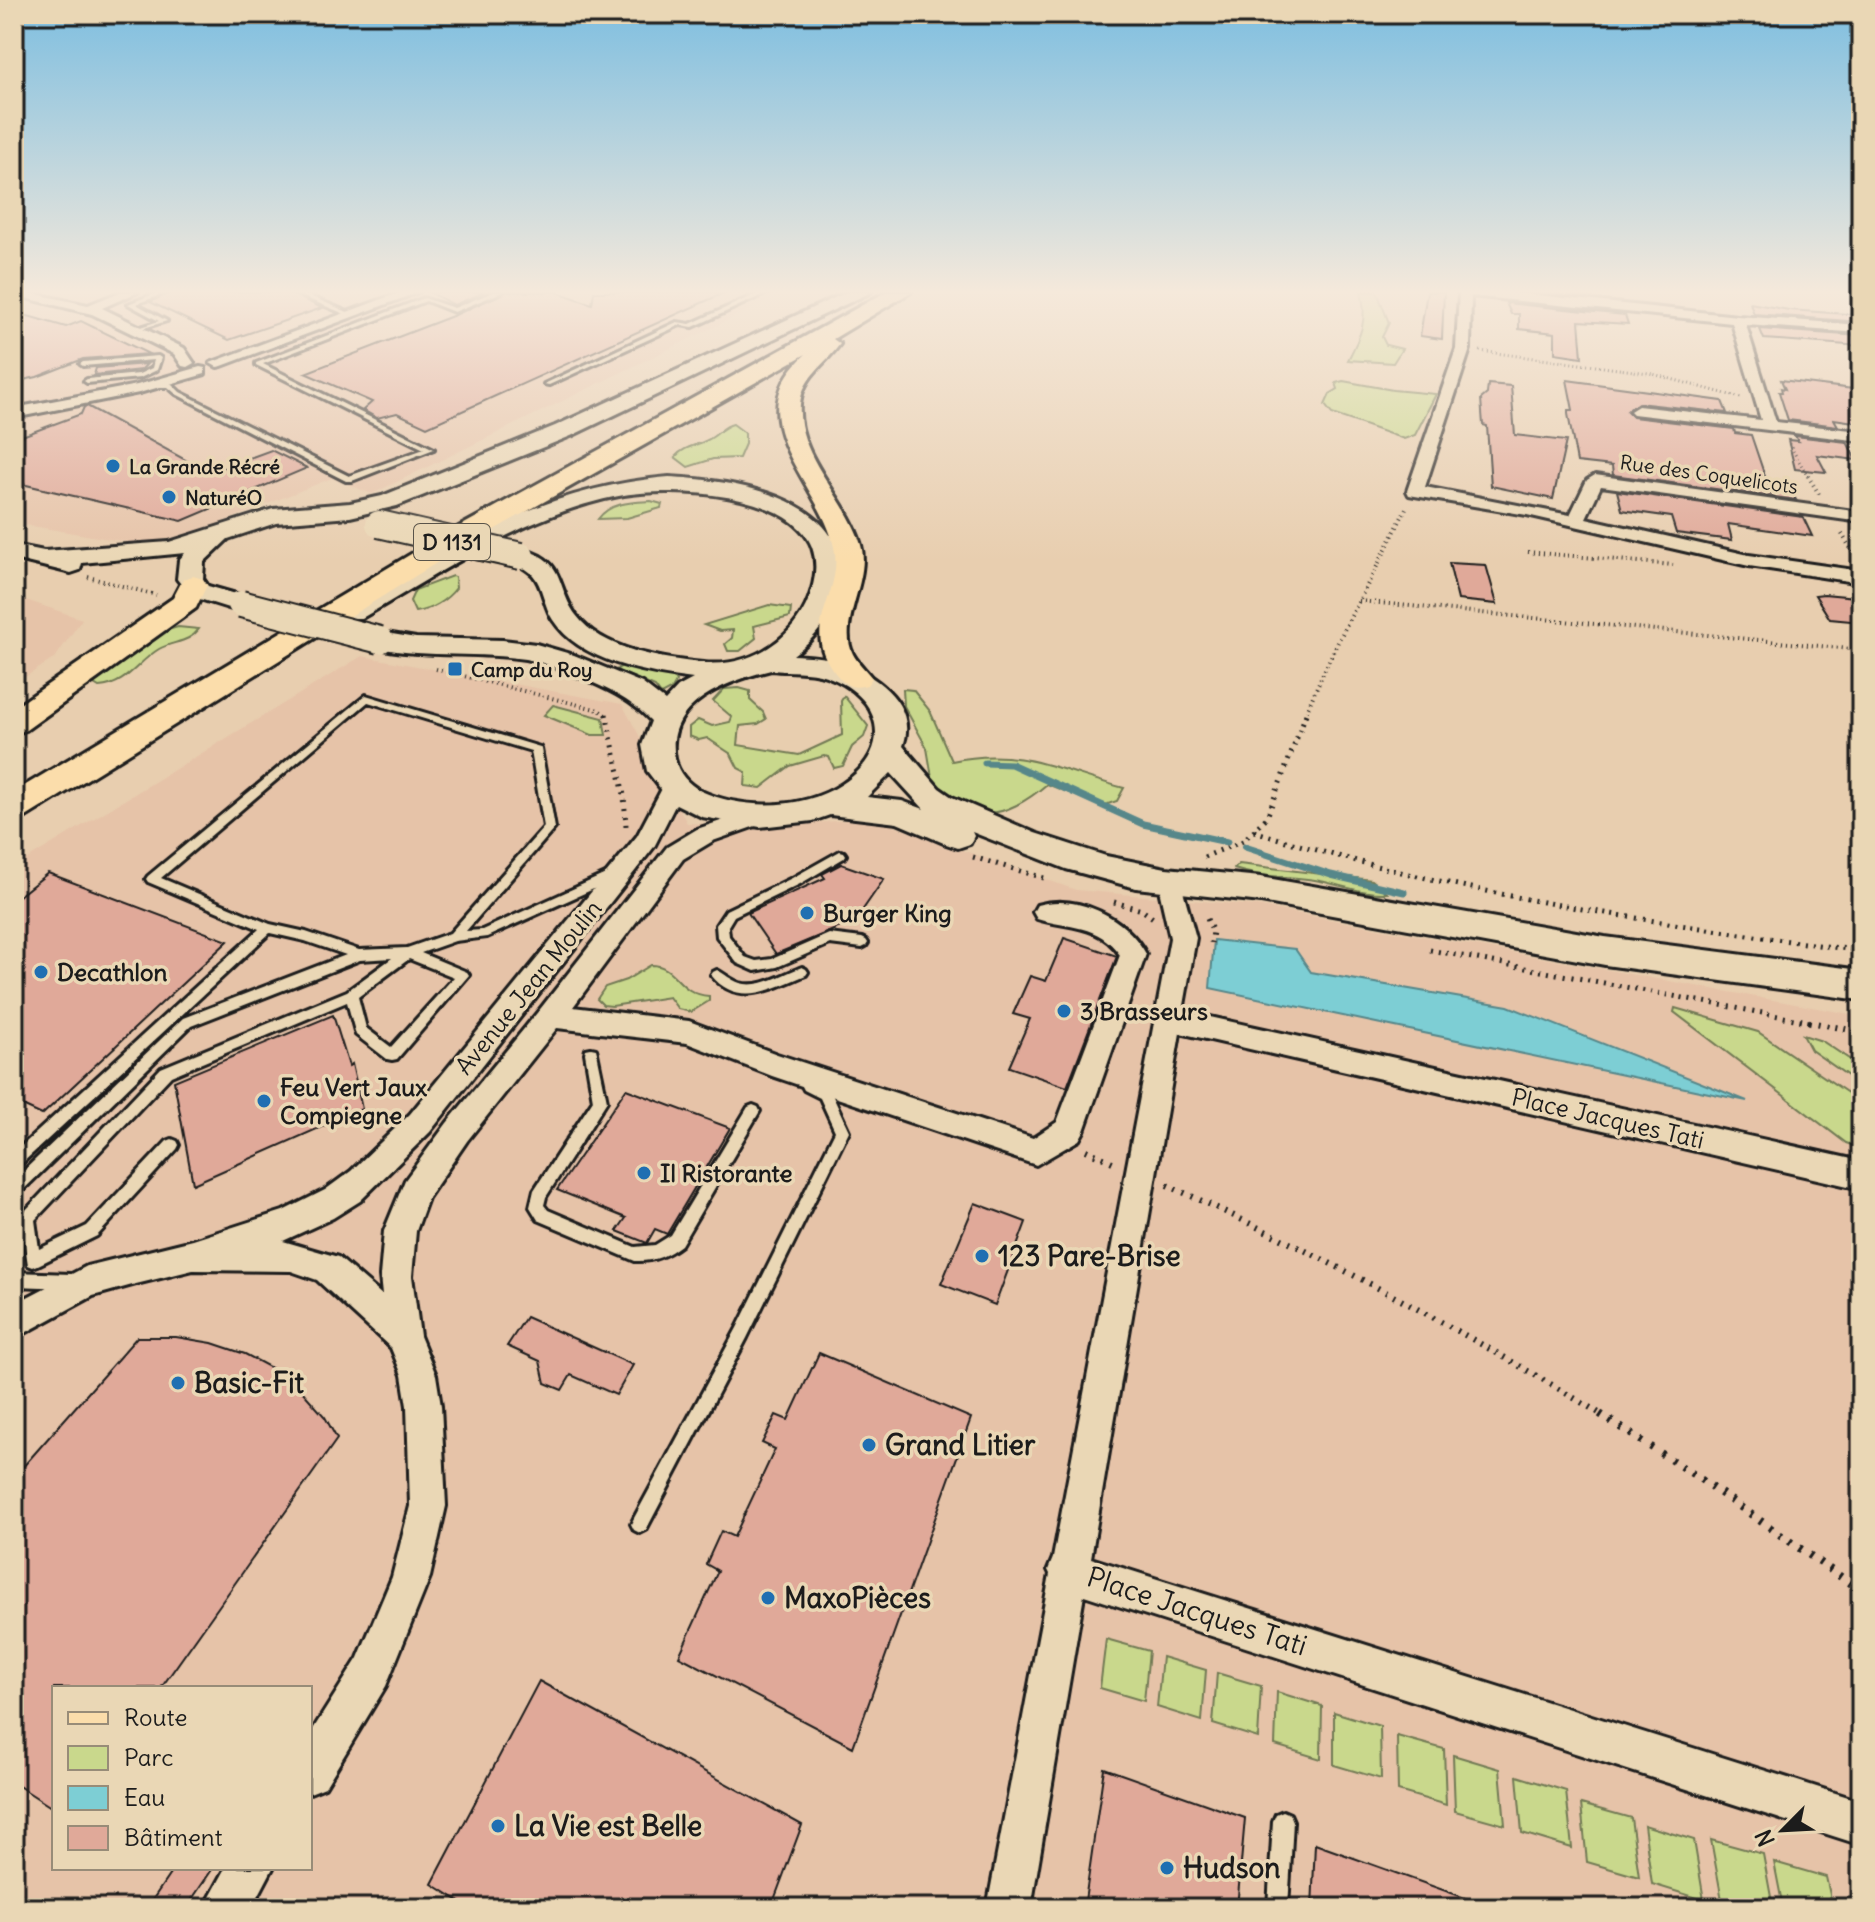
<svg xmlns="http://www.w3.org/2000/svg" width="1875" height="1922" font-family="Delius,sans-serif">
<rect width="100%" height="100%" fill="#e8ceaf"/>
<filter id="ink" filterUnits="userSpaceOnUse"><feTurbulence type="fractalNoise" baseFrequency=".0125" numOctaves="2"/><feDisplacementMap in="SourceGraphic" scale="16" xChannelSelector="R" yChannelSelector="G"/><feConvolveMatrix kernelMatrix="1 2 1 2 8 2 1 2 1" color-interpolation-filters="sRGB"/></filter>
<g filter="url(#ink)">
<!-- built -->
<g fill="#e6c3a8" fill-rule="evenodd">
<polygon points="14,292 96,294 786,292 372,494 332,478 188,536 139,544 14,523"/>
<polygon points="14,596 82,619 55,658 14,684"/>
<path d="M362,656l260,48 65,119 82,4 102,-9 205,72 181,16 604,110v892h-1847v-1041zM54,1688h256v180h-256z"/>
</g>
<!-- green -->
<g fill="#c9d88c" stroke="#727a54" stroke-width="2">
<path d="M1361,292h16l12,31 -7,14 4,8 16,4 -9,14 -45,-3c13,-25 20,-40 13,-68z"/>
<polygon points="1343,381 1393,390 1436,394 1415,435 1404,439 1332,414 1325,405 1330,394 1338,389 1336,383"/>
<path d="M733,424l12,9v11l-6,14 -26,1 -25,8 -13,-10c9,-11 25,-12 36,-19 9,-5 12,-12 22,-14z"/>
<path d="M651,501l11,3 -1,4 -34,10 -29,1c12,-17 34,-17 53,-18z"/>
<path d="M452,576l3,1 1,11c-9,12 -25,22 -41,24l-5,-11 5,-11z"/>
<polygon points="769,605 791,608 790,617 754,626 756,638 740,651 728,651 725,644 732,638 733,630 720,631 704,625"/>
<path d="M178,627l21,2c-10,14 -26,12 -40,20 -22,13 -32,36 -60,38l-5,-3v-7l63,-44z"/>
<polygon points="626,663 674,678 676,682 672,689 661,695 655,687 616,670"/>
<polygon points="739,688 750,691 750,700 763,712 766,719 758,724 740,726 738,745 799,755 842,735 841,701 844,696 868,726 864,737 852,747 843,766 834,768 829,757 824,756 790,766 761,788 745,786 746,772 738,768 731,754 707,738 699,740 689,736 689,727 698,720 712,726 730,722 732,717 713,701 724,689"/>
<path d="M903,689l10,1 17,21 22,50c68,-15 108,10 172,27l-7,13 -15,5 -55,-22c-16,14 -45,34 -68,28 -15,-4 -31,-16 -45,-23l-7,-41 -23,-42z"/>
<polygon points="553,705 603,718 606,735 592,735 544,715"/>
<path d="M1239,864l133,16 15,13c-24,1 -43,-7 -67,-12 -29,-6 -57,-2 -86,-12z"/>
<path d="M651,965c26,0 26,29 58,31v5l-18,11 -13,-3 -9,-12 -57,9 -9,-1 -6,-6 8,-12 21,-7z"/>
<polygon points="1675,1008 1758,1032 1861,1102 1861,1148 1846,1143 1674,1012"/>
<polygon points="1803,1035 1822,1041 1861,1067 1861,1085 1811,1050"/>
<polygon points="1106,1639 1149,1651 1144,1701 1100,1688"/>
<polygon points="1162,1657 1206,1670 1202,1721 1157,1707"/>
<polygon points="1217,1673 1261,1686 1258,1738 1213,1724"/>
<polygon points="1277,1692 1322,1706 1321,1759 1275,1745"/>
<polygon points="1334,1712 1380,1726 1381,1779 1334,1765"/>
<polygon points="1397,1736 1444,1749 1446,1805 1398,1791"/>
<polygon points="1453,1755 1500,1769 1505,1825 1455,1811"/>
<polygon points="1517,1776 1566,1791 1572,1848 1522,1833"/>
<polygon points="1581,1804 1631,1818 1639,1877 1587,1862"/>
<polygon points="1644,1825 1694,1840 1704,1900 1652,1884"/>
<polygon points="1711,1840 1763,1854 1773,1908 1750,1908 1722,1900"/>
<polygon points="1774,1862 1826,1877 1833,1908 1783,1908"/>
</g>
<!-- water -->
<polygon fill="#7dced4" stroke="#56878a" stroke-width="2" points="1214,940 1295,949 1311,972 1508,1006 1747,1101 1210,988"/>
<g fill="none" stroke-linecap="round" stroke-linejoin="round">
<!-- stream -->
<g stroke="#56878a" stroke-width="7">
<polyline points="985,763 1011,764 1143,824 1227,842"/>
<polyline points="1245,847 1331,875 1404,892"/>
</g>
</g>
<!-- building -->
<g fill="#e0a999" stroke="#1c1c1c" stroke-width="2">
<polygon points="171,292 288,292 322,308 229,340 150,302"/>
<polygon points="429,292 485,292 454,305"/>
<polygon points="505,292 557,292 592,304 594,292 726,292 427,427 397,413 377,418 363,410 372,402 305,373 455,315"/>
<polygon points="1427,292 1444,292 1442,339 1420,336"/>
<polygon points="1506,303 1625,315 1628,324 1579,321 1582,357 1555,353 1555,333 1519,329 1519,314 1511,314"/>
<polygon points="1750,303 1789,310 1861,315 1861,322 1754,314"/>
<polygon points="14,312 66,327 81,321 149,354 83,359 37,377 14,382"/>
<polygon points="1760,329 1861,336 1861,346 1764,339"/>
<polygon points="147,364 141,370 94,375 96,368"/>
<polygon points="1567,380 1722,401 1727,413 1638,403 1627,411 1633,417 1734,429 1735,433 1751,435 1771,494 1790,489 1796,500 1613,475 1612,466 1577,462 1568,414 1568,410 1573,410"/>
<polygon points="1781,380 1861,390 1861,423 1834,419 1838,426 1788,420 1779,392 1782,392 1781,388 1785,389"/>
<polygon points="1488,384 1511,386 1515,435 1566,441 1553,499 1491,486 1487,426 1483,425 1481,399 1487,394"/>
<polygon points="87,406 209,473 271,450 307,468 182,521 22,484 14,475 14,439 81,414 84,407"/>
<polygon points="1795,436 1847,442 1856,460 1817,455 1826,472 1795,469 1788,440 1798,441"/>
<polygon points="1617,491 1803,517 1812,536 1728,524 1732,540 1676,533 1671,517 1622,510"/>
<polygon points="1449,563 1486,565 1497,604 1458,600"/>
<polygon points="1824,594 1856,597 1861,604 1861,622 1830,619 1815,595"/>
<polygon points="841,864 884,879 855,921 776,954 748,913 825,878 822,874"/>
<polygon points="48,873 228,941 42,1115 14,1102 14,900"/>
<polygon points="1064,938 1117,956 1067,1087 1009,1067 1030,1019 1013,1014 1030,976 1046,981"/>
<polygon points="333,1015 349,1066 352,1064 362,1109 193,1184 174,1081"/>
<polygon points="626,1089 730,1128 667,1234 655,1229 647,1243 617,1231 626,1218 557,1190"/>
<polygon points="975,1203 1026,1222 995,1305 941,1284"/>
<polygon points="526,1317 633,1365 616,1395 571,1375 562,1390 545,1383 540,1361 507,1346"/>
<polygon points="137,1337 176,1337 212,1343 245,1354 275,1370 302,1391 325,1417 337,1439 161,1688 54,1688 54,1809 14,1783 14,1477"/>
<polygon points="819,1353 971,1418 853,1747 679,1656 718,1571 706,1564 721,1531 734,1537 775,1449 762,1443 776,1415 788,1420"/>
<polygon points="539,1681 802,1825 771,1908 470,1908 432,1884"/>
<polygon points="1104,1768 1245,1818 1237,1908 1084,1908"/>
<polygon points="1315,1844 1485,1905 1484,1908 1312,1908"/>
<polygon points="174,1868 213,1868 186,1908 147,1908"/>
</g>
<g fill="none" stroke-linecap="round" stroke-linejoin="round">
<!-- lane casing -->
<g stroke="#1c1c1c" stroke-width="6">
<g id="lane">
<polygon points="159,292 168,292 136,304 167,321 134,331 134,329 159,321 128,304"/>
<polygon points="291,292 300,292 355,315 350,316"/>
<polygon points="493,292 502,292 454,312 426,301 263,364 434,449 352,481 346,481 176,394 168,387 154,387 151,385 154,383 172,384 180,392 349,476 424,449 256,365 256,363 424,298 454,308"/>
<polygon points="761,292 769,292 693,327 680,325 549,385 544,384 677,322 690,324"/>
<polygon points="158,356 161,358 157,370 140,378 87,383 84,381 87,379 139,374 152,368 154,360 83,366 80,364 83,362"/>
<path d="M366,695l174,52 1,2 14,79 -89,103 16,-1 128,-58h8l2,3 -2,3 -131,59 -32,4 -34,12 46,19 2,3 -72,84 -5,1 -5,-1 -31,-24 -9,-33 -176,74 -136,144 4,29 48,-23 80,-85 5,-2 5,2 2,4 -2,4 -80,87 -59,29 -5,2 -5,-2 -7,-47 2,-5 138,-145 186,-77 45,-33 -32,2 -169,66 -172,168 -5,2v-16l169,-162 163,-63 -41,-14 -35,-8 -251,233 -5,2v-15l245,-224 -111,-47 -2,-3 2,-3zM368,702l163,49 13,76 -94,106 -43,15 -48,2 -53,-18 -36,-8 -109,-46zM409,959l45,18 -63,70 -25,-19 -8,-31z"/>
<polygon points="840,851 844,852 846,855 844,858 800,884 734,916 728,926 729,936 745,957 756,961 772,959 829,934 862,938 866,940 868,943 866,946 862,948 830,944 777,967 755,971 737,963 717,937 716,925 726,910 792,878"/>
<path d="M802,967l4,2 2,3 -2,3c-32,13 -68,34 -95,0l2,-3 4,-2c8,4 14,10 23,13 20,6 43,-9 62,-16z"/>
<path d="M591,1048l5,1 1,4 10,48 -61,96 -2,8 4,5 87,37 20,-2 16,-10 77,-128 5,-2 5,2 2,4 -79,134c-14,11 -28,17 -46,16l-97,-41 -8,-13 4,-17 59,-90 -8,-47 1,-4z"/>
<polygon points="809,1080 830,1090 849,1131 747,1338 646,1530 640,1533 634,1530 631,1524 634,1518 737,1328 835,1131 820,1098 804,1090 802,1086 804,1082"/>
<polygon points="14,1272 71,1274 76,1276 78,1281 76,1286 71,1288 14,1286"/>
<polygon points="1283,1811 1290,1814 1293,1821 1288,1908 1268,1908 1273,1821 1276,1814"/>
</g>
</g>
<!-- street casing -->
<g stroke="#1c1c1c" stroke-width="6">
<g id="street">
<polygon points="26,292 88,305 120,292 138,292 102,308 184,348 194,363 187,367 182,366 174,354 92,314 26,298"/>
<polygon points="401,292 419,292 222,366 217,367 210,363"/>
<polygon points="1459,292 1509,292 1738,316 1861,325 1861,333 1746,325 1776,422 1861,431 1861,441 1633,414 1630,411 1638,406 1761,420 1732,323 1471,296 1470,349 1425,487 1570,515 1587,480 1595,475 1861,512 1861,522 1601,486 1586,518 1749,555 1861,571 1861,583 1749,566 1527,515 1409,495 1407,491 1456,349"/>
<polygon points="200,367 205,368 205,374 139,393 14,418 14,408 137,385"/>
<path d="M674,778l8,3 3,5 -31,61 -224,285 -70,69 -27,17 -50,23 55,16 44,38 -2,-19 4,-45 21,-51 42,-57 94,-115 126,-161 30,-18 62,-21 8,2 4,6 -4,6 -54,19 -30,18 -110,148 116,14 88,33 256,84 24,-16 63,-167c-22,-32 -51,-26 -83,-36l-4,-7 4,-7c41,-12 90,13 109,49l-62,177 -5,9 -43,25 -264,-89 -85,-33 -130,-15 -90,113 -39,57 -12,33 -4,45 8,60 16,39 5,31 5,100 -16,71 -44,109 -61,101 -15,6v-59l48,-76 34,-81 18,-71 -3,-100 -5,-31 -11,-27 -74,-68 -26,-9 -98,-1 -57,14 -43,12 -79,43v-35l73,-38 106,-26 90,-29 42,-21 26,-19 59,-57 227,-278 29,-55z"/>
<polygon points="1172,885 1181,887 1184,894 1196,938 1183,1011 1861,1161 1861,1189 1180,1033 1091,1558 1861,1801 1861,1845 1084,1595 1031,1908 987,1908 1050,1574 1048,1570 1053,1558 1170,938 1160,894 1163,887"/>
<polygon points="226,1868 273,1868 252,1908 204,1908"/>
</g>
</g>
<!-- secondary casing -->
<g stroke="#1c1c1c" stroke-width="6">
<g id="secondary">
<polygon points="847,292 871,292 571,436 397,506 350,517 276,523 228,539 204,562 203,579 208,586 250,598 254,604 250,610 241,612 190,596 177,579 179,560 185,553 82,563 80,570 71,573 14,559 14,545 44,551 169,542 273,509 350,503 382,496 555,426"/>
<path d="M669,477c65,3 191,22 169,114 -7,27 -23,48 -45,64 14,1 30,1 44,6 35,11 82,42 66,85l36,42 13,9 83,36 71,23 60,12 95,9 344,60 256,33v30l-256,-35 -344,-63 -125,-14 -70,-19 -94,-37 2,4 -4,8 -12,4 -12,-4 -49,-21 -67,-8 -17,6 -53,6 -58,-10 -32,-16 -23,-30 -5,-26 9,-24c-19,-20 -37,-29 -62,-40 -21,-9 -42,-18 -64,-22 -52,-8 -103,0 -155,-13l-4,-6 4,-6 10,-2 36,6 87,2 33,4 38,11 68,28 23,18 13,-14 15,-8c-46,-6 -113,-17 -140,-59 -9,-13 -10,-34 -20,-45 -7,-8 -18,-10 -24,-19l3,-5 9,-2c46,11 34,37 55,66 26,35 86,44 127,48 49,5 96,-26 109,-74 4,-14 5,-28 0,-42 -21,-55 -139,-60 -188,-52 -95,17 -179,75 -262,123h-18l-4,-6 4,-6c109,-61 197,-118 325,-129zM771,670c17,2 38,0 55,6 56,20 70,73 16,108 -39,26 -100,26 -141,7 -13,-7 -23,-18 -26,-32 -11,-56 53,-78 96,-89zM891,773l33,36 -22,-8 -35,-4z"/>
</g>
</g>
<!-- primary casing -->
<g stroke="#1c1c1c" stroke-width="6">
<g id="primary">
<path d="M886,292h25l-78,47 7,5c-15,21 -37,32 -40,60 -4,53 47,93 61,141 10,35 -24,78 -8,109 4,8 13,16 19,24l-5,7c-15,4 -21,1 -31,-11 -39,-47 8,-78 -2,-127 -14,-66 -101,-127 -28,-193l-360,203 -420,260 -12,3v-28l412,-247z"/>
<polygon points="193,576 203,579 207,585 196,608 26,730 14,734 14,708 173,598 183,579"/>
</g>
</g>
<!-- path-far4 -->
<g stroke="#1c1c1c" stroke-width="3" stroke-dasharray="1 3" stroke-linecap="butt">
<polyline points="1480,351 1649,373 1741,398"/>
<polyline points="1789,444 1809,478"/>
</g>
<!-- path-far3 -->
<g stroke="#1c1c1c" stroke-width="4" stroke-dasharray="1 4" stroke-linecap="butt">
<polyline points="1808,476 1819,494"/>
<polyline points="1842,534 1855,556"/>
<polyline points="1528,552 1673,565"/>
<polyline points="88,577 156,595"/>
<polyline points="1359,601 1861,650"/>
<polyline points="436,669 599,710 607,716"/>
<path d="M1305,716c28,-73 69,-139 102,-210"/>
</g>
<!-- path-far2 -->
<g stroke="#1c1c1c" stroke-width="5" stroke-dasharray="2 6" stroke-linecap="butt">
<polyline points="606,714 624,795 626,826"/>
<path d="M1254,831c198,64 401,91 607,120"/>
<polyline points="973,857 1044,878"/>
<polyline points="1204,857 1243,841 1267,817 1306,714"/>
<polyline points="1114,902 1142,910 1153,918"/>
<polyline points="1207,919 1213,932 1211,943"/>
<polyline points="1430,950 1810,1022"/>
</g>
<!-- path-far1 -->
<g stroke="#1c1c1c" stroke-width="6" stroke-dasharray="2 7" stroke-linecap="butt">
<polyline points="1800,1020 1861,1032"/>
<polyline points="1086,1150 1117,1164"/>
<path d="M1167,1185c151,68 295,145 437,231"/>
</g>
<!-- path -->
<polyline stroke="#1c1c1c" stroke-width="8" stroke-dasharray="3 9" stroke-linecap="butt" points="1600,1414 1696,1476 1861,1591"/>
<!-- lane -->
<use href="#lane" fill="#ead7b5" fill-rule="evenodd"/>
<!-- street -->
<use href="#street" fill="#ead7b5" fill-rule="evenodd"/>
<!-- secondary -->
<use href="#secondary" fill="#ead7b5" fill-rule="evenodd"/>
<!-- primary -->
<use href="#primary" fill="#fbddab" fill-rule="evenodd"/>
<!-- secondary-bridge casing -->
<g stroke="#1c1c1c" stroke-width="30" stroke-linecap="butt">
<g id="secondary-bridge">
<polyline points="379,524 521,556"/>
<polyline points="241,604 380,640"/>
</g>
</g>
<!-- secondary-bridge -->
<use href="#secondary-bridge" stroke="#ead7b5" stroke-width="26"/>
</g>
</g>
<!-- sky -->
<linearGradient id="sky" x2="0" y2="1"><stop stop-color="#7dbee0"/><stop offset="0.52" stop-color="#f5e9db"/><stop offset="1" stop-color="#f5e9db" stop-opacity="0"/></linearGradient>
<rect width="1875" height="561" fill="url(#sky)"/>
<!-- markers -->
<g fill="#1f6fb2" stroke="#ead7b5" stroke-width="3">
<circle cx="113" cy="466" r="8"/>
<circle cx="169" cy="497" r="8"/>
<rect x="447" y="661" width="16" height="16" rx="4"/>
<circle cx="807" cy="913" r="8"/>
<circle cx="41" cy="972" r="8"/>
<circle cx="1064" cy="1011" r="8"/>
<circle cx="264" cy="1101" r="8"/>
<circle cx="644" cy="1173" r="8"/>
<circle cx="982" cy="1256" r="8"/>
<circle cx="178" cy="1383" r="8"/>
<circle cx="869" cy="1445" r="8"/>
<circle cx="768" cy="1598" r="8"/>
<circle cx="498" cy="1826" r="8"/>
<circle cx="1167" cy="1868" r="8"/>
</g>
<g text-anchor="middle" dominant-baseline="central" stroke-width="7" stroke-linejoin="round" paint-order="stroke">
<!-- far-poi labels -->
<g font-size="20" font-weight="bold" fill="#1c1c1c" stroke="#ead7b5" text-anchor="start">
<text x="129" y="466">La Grande Récré</text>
<text x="185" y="497">NaturéO</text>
<text x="471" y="669">Camp du Roy</text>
</g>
<!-- far-street labels -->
<g font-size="20" fill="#1c1c1c" stroke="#ead7b5">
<text transform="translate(1709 474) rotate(8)">Rue des Coquelicots</text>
</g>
<!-- shield labels -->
<rect fill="#ead7b5" stroke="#5a544a" stroke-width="2" x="414" y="524" width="76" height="36" rx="6"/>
<g font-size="22" font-weight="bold" fill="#1c1c1c">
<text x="452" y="542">D 1131</text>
</g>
<!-- poi labels -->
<g font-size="24" font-weight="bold" fill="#1c1c1c" stroke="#ead7b5" text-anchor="start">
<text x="823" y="913">Burger King</text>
<text x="57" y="972">Decathlon</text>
<text x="1080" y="1011">3 Brasseurs</text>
<text x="280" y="1087">Feu Vert Jaux<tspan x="280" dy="28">Compiegne</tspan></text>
<text x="660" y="1173">Il Ristorante</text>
</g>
<!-- street labels -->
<g font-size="24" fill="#1c1c1c" stroke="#ead7b5">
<text transform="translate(528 987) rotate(-51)">Avenue Jean Moulin</text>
<text transform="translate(1608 1118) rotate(13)">Place Jacques Tati</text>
</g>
<!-- near-poi labels -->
<g font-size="28" font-weight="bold" fill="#1c1c1c" stroke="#ead7b5" text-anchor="start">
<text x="998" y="1256">123 Pare-Brise</text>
<text x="194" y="1383">Basic-Fit</text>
<text x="885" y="1445">Grand Litier</text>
<text x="784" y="1598">MaxoPièces</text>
<text x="514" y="1826">La Vie est Belle</text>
<text x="1183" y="1868">Hudson</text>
</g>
<!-- near-street labels -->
<g font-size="28" fill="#1c1c1c" stroke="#ead7b5">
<text transform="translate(1197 1611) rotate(18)">Place Jacques Tati</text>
</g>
</g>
<!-- margin -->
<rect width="1875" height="1922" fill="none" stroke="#ead7b5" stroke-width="48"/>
<rect x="24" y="24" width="1827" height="1874" fill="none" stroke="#1c1c1c" stroke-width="3" filter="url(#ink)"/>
<!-- legend -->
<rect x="52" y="1686" width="260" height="184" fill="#ead7b5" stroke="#988c78" stroke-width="2"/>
<rect x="68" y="1712" width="40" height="12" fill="#fbddab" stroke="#988c78" stroke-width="2"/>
<text x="124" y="1726" font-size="24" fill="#1c1c1c">Route</text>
<rect x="68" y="1746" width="40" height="24" fill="#c9d88c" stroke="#988c78" stroke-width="2"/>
<text x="124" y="1766" font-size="24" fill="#1c1c1c">Parc</text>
<rect x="68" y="1786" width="40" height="24" fill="#7dced4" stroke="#988c78" stroke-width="2"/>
<text x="124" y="1806" font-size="24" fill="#1c1c1c">Eau</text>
<rect x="68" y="1826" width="40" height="24" fill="#e0a999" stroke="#988c78" stroke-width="2"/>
<text x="124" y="1846" font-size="24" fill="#1c1c1c">Bâtiment</text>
<!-- north arrow -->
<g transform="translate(1783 1830) rotate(246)" stroke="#ead7b5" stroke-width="6" paint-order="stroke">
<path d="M0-6L14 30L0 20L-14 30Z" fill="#1c1c1c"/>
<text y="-12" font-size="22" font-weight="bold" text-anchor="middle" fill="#1c1c1c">N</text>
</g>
</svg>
